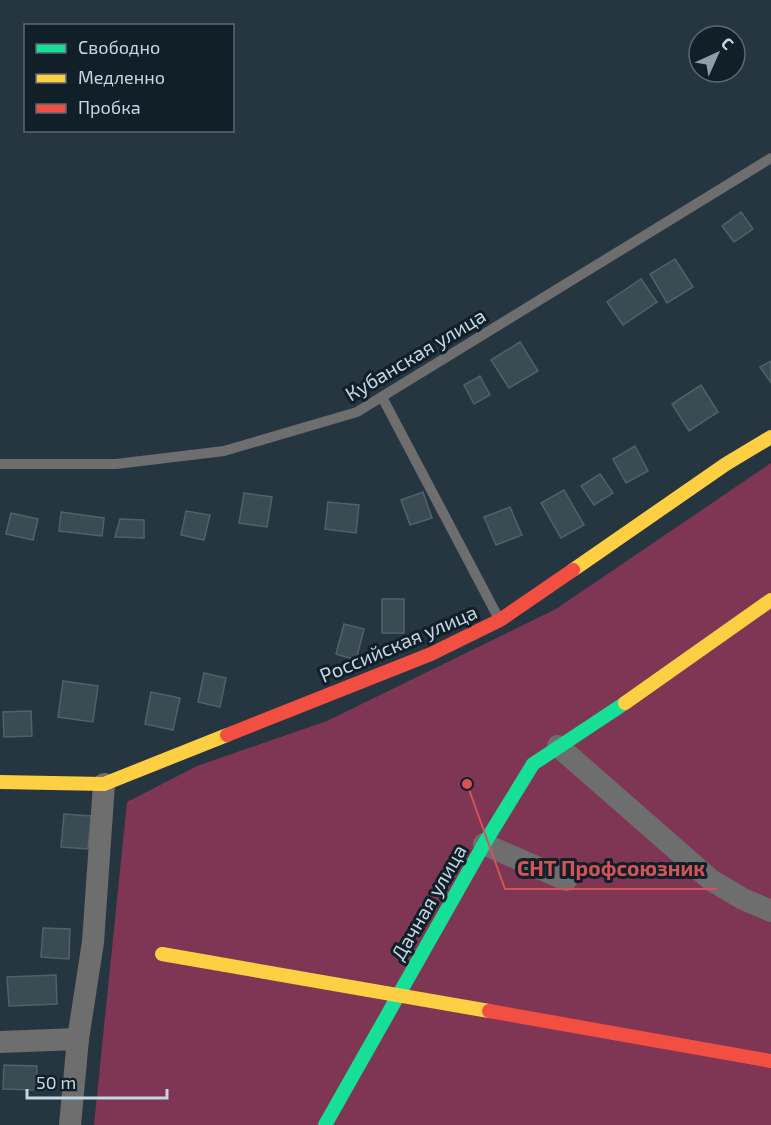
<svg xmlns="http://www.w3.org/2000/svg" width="771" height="1125" font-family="'Exo 2',sans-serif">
<rect width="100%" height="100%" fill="#253641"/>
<!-- green -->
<polygon fill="#7f3655" points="771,463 771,1125 94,1125 127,802 197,766 327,721 556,609"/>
<!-- building -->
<g fill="#3b4b53" stroke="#506169" stroke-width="1.5">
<polygon points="741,212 753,229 734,242 722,226"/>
<polygon points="675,259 693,287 667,303 650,274"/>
<polygon points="641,279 657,302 623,325 607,302"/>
<polygon points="520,342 538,371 509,388 491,360"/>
<polygon points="771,361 771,383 760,367"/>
<polygon points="480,376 490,395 474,404 464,385"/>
<polygon points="701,385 718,412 689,431 672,404"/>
<polygon points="635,446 648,471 626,483 613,459"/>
<polygon points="600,474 613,493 594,505 581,486"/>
<polygon points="564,490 584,525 561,538 541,503"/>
<polygon points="423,492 432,518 410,525 401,500"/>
<polygon points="244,493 272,497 267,527 239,523"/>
<polygon points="328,502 359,505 356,533 325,529"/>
<polygon points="510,507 522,535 496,545 484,517"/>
<polygon points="186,511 210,515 204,540 181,535"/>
<polygon points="61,512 104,518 102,536 59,531"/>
<polygon points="11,513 38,519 33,540 6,534"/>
<polygon points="120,519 144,520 144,538 115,537"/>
<rect x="382" y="599" width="22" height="34"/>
<polygon points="344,624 364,629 356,660 336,654"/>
<polygon points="204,673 226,678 220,707 198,702"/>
<polygon points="63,681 98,686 93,722 58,717"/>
<polygon points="151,692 180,698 173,730 145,724"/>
<polygon points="31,711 32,736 4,737 3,712"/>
<polygon points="64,814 91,816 88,849 61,847"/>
<polygon points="43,928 70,929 69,959 41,957"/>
<polygon points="56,975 57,1004 9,1006 7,977"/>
<polygon points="4,1065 37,1066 36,1090 3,1089"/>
</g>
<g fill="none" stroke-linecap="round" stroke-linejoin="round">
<!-- lane -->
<g stroke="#6e6e6f" stroke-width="10">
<polyline points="382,397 498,617"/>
<polyline points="0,464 116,464 224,451 357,412 771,158"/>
</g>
<!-- street -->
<g stroke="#6e6e6f" stroke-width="22">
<polyline points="558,746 711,880 743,899 771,911"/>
<polyline points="484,844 566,880"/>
<polyline points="0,1042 78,1039"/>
<polyline points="70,1125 78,1039 93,942 104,784"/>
</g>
<!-- fast -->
<polyline stroke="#16e098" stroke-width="14" points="325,1125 484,844 533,764 625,703"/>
<!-- slow -->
<g stroke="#ffcf43" stroke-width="14">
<polyline points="573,570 726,464 771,437"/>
<polyline points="625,703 771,600"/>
<polyline points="0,782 104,784 227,735"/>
<polyline points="162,954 489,1011"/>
</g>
<!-- jam -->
<g stroke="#f24e42" stroke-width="14">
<polyline points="227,735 431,654 500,620 573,570"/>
<polyline points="489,1011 771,1061"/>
</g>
</g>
<g text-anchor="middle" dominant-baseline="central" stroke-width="6" stroke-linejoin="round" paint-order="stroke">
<!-- street labels -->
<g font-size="20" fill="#c5d7e4" stroke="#111f28">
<text transform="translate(415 354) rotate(-31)">Кубанская улица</text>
<text transform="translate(398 643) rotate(-23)">Российская улица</text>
<text transform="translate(428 902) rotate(-60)">Дачная улица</text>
</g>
</g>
<!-- callouts -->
<path fill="none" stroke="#d25457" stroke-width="2" d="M467 784L505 889H717"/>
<circle fill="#d25457" stroke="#111f28" stroke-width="2" cx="467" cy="784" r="6"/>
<g font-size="21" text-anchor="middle" font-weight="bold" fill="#d25457" stroke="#111f28" stroke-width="6" stroke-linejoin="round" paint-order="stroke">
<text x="611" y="876">СНТ Профсоюзник</text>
</g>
<!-- legend -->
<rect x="24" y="24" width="210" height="108" fill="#111f28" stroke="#596973" stroke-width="1.5"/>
<rect x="36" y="44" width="30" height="9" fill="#16e098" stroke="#596973" stroke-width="1.5"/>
<text x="78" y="54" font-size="18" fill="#c5d7e4">Свободно</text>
<rect x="36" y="74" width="30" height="9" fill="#ffcf43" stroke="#596973" stroke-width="1.5"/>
<text x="78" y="84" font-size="18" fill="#c5d7e4">Медленно</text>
<rect x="36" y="104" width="30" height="9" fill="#f24e42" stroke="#596973" stroke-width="1.5"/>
<text x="78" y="114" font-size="18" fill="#c5d7e4">Пробка</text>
<!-- north arrow -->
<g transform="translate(717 54) rotate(45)"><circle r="28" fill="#111f28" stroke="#596973" stroke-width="1.5"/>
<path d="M0-4.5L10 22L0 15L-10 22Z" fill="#8d9fab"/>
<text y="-9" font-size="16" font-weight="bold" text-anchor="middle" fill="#c5d7e4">С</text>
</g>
<!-- scale -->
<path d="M27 1089v9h140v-9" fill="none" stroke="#c5d7e4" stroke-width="3"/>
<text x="36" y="1089" font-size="18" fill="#c5d7e4" stroke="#111f28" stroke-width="4.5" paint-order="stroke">50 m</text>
</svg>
